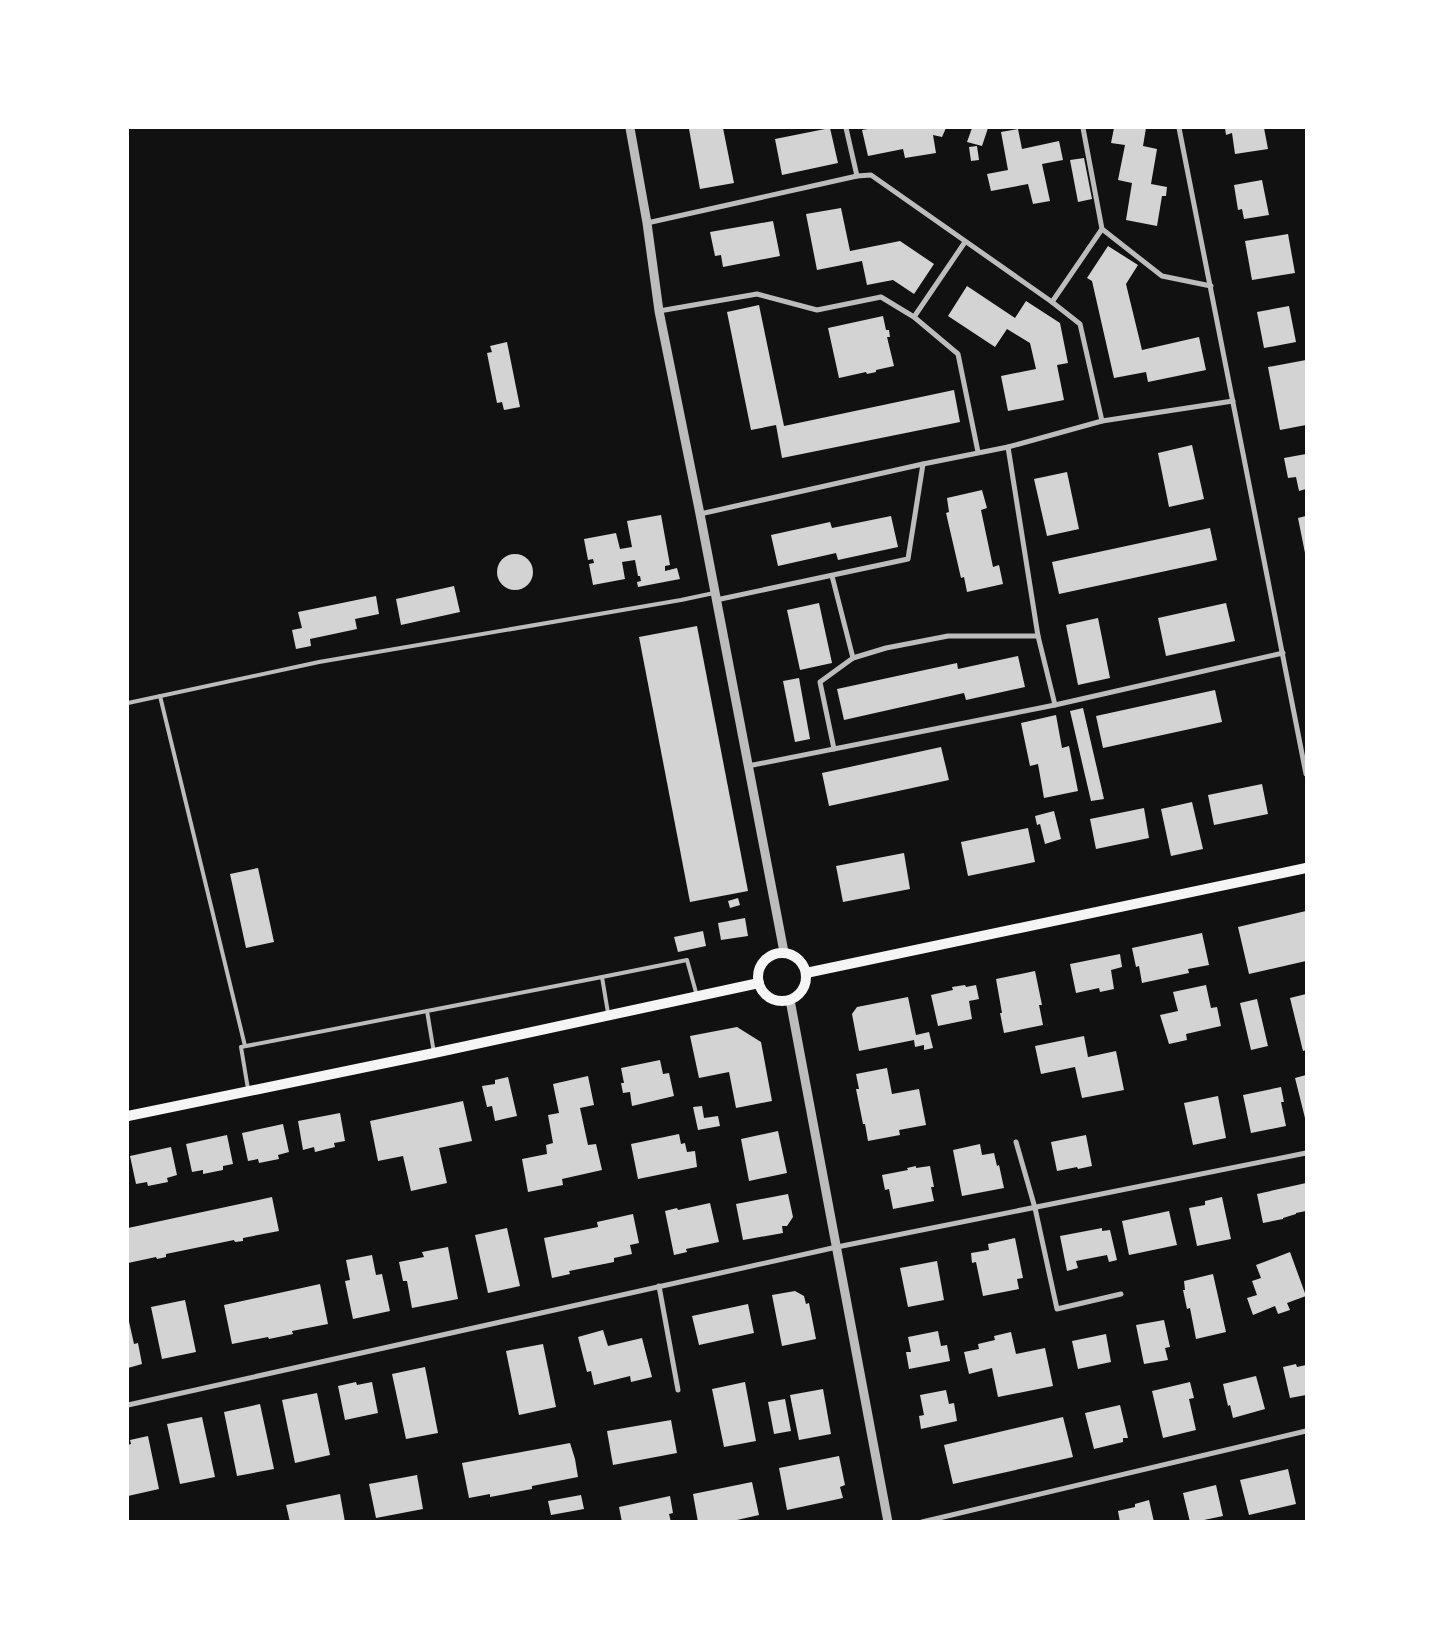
<svg xmlns="http://www.w3.org/2000/svg" width="1434" height="1649" font-family="Roboto,sans-serif">
<rect width="100%" height="100%" fill="#111"/>
<!-- building -->
<g fill="#d3d3d3">
<polygon points="698,128 723,128 734,183 700,189 689,129"/>
<polygon points="830,128 838,163 782,175 775,139"/>
<polygon points="873,128 946,128 942,137 933,135 936,153 905,158 903,149 868,156 862,130"/>
<polygon points="972,128 988,128 982,146 967,142"/>
<polygon points="1114,128 1146,128 1143,146 1157,149 1151,184 1167,187 1166,196 1162,196 1157,226 1126,220 1132,183 1118,180 1125,145 1111,143"/>
<polygon points="1225,128 1264,128 1268,149 1235,154 1232,133 1226,135"/>
<polygon points="1018,129 1022,149 1059,141 1063,160 1042,164 1050,201 1033,204 1028,184 991,191 987,174 1008,170 1001,132"/>
<polygon points="977,146 979,160 971,161 969,147"/>
<polygon points="1084,158 1092,199 1078,202 1070,160"/>
<polygon points="1262,180 1269,215 1244,219 1242,209 1238,210 1234,185"/>
<polygon points="841,208 850,251 900,241 934,264 914,294 893,280 867,285 862,261 817,270 806,214"/>
<polygon points="773,221 780,256 723,267 721,255 715,256 710,232"/>
<polygon points="1288,234 1295,273 1252,280 1245,241"/>
<polygon points="1108,246 1138,265 1126,284 1142,350 1199,337 1206,370 1148,382 1146,372 1114,378 1092,281 1087,278"/>
<polygon points="967,286 1015,318 1026,301 1060,323 1068,363 1057,365 1064,400 1008,411 1001,376 1036,369 1030,343 1007,329 995,347 948,316"/>
<polygon points="759,305 784,426 954,390 960,422 782,458 776,425 751,430 727,312"/>
<polygon points="1289,306 1296,342 1264,348 1257,312"/>
<polygon points="883,316 886,330 889,330 890,337 887,337 894,366 876,370 876,372 867,374 866,372 839,378 828,328"/>
<polygon points="507,342 520,407 504,410 502,402 497,403 487,353 492,352 490,346"/>
<polygon points="1306,360 1306,425 1280,430 1268,367"/>
<polygon points="1192,445 1204,499 1169,507 1158,453"/>
<polygon points="1306,454 1306,489 1299,491 1296,477 1288,478 1284,458"/>
<polygon points="1067,472 1079,529 1047,536 1034,479"/>
<polygon points="982,490 987,508 981,510 993,567 999,565 1003,584 967,592 964,577 961,578 946,513 949,512 947,498"/>
<polygon points="661,515 670,565 665,566 665,571 677,568 680,579 638,587 637,582 641,581 640,576 638,576 635,560 622,562 625,579 593,585 589,564 594,563 593,559 588,560 584,539 616,533 620,549 632,547 627,521"/>
<polygon points="891,516 898,547 838,560 836,553 778,566 771,535 830,522 832,528"/>
<polygon points="1306,516 1306,558 1298,518"/>
<polygon points="1210,528 1217,560 1059,594 1052,562"/>
<circle cx="515" cy="572" r="18"/>
<polygon points="454,586 460,612 401,625 396,599"/>
<polygon points="376,596 379,614 355,619 357,629 310,639 311,646 296,649 292,630 302,628 298,612"/>
<polygon points="819,603 832,663 800,670 787,610"/>
<polygon points="1226,603 1235,641 1166,656 1158,618"/>
<polygon points="1098,618 1110,678 1078,685 1066,625"/>
<polygon points="697,626 748,891 690,902 639,637"/>
<polygon points="1018,656 1025,687 966,700 964,693 844,720 837,689 957,663 958,669"/>
<polygon points="799,678 810,739 795,742 783,681"/>
<polygon points="1215,690 1222,722 1103,748 1096,716"/>
<polygon points="1083,708 1104,799 1091,801 1070,711"/>
<polygon points="1056,715 1062,748 1069,746 1078,791 1044,798 1038,764 1030,766 1021,723"/>
<polygon points="941,747 949,780 829,806 822,773"/>
<polygon points="1262,784 1268,814 1214,825 1208,795"/>
<polygon points="1192,802 1203,849 1171,856 1161,809"/>
<polygon points="1144,808 1149,838 1096,849 1090,819"/>
<polygon points="1054,811 1061,839 1045,844 1040,824 1037,825 1035,816"/>
<polygon points="1028,828 1035,862 968,876 961,842"/>
<polygon points="904,853 910,889 843,902 836,866"/>
<polygon points="258,868 274,942 246,948 230,874"/>
<polygon points="738,898 740,905 730,908 728,901"/>
<polygon points="1306,911 1306,961 1249,974 1238,927"/>
<polygon points="745,918 748,936 721,940 718,923"/>
<polygon points="703,931 706,946 678,952 674,937"/>
<polygon points="1202,933 1209,965 1188,969 1189,973 1142,983 1139,966 1136,967 1132,948"/>
<polygon points="1120,954 1122,967 1111,970 1114,989 1100,992 1099,988 1076,993 1070,964"/>
<polygon points="1035,971 1042,1005 1039,1005 1043,1025 1004,1033 1000,1013 1002,1013 996,979"/>
<polygon points="965,985 966,987 976,985 979,999 969,1001 972,1019 938,1026 931,995 953,990 952,987"/>
<polygon points="1206,985 1211,1008 1217,1007 1221,1026 1186,1034 1187,1040 1169,1044 1160,1015 1178,1011 1173,992"/>
<polygon points="1306,994 1306,1050 1303,1051 1290,998"/>
<polygon points="908,997 916,1035 929,1032 933,1048 924,1050 924,1045 915,1047 914,1040 859,1051 852,1014 857,1007"/>
<polygon points="1257,999 1268,1046 1251,1050 1240,1003"/>
<polygon points="737,1027 761,1042 772,1101 736,1108 729,1072 699,1078 690,1036"/>
<polygon points="1084,1036 1088,1057 1116,1051 1124,1090 1082,1098 1075,1067 1041,1074 1035,1046"/>
<polygon points="660,1060 663,1074 669,1073 674,1096 632,1106 630,1092 623,1093 621,1083 624,1083 621,1068"/>
<polygon points="887,1068 892,1094 919,1089 926,1125 899,1130 900,1135 868,1141 865,1124 863,1124 856,1089 859,1089 856,1074"/>
<polygon points="1306,1075 1306,1122 1295,1078"/>
<polygon points="588,1076 594,1105 580,1108 588,1145 596,1144 602,1170 562,1179 563,1185 528,1192 522,1159 547,1154 546,1145 553,1143 548,1115 559,1113 553,1084"/>
<polygon points="508,1077 517,1116 495,1121 492,1106 487,1107 482,1086 495,1084 495,1080"/>
<polygon points="1281,1087 1284,1102 1281,1102 1286,1126 1251,1133 1243,1095"/>
<polygon points="1218,1096 1226,1138 1193,1145 1184,1103"/>
<polygon points="463,1101 472,1141 439,1148 447,1183 411,1191 403,1156 378,1161 370,1121"/>
<polygon points="702,1106 704,1118 718,1116 720,1126 698,1130 693,1107"/>
<polygon points="340,1113 345,1141 334,1143 335,1147 315,1152 314,1147 303,1150 298,1121"/>
<polygon points="283,1124 289,1152 278,1155 279,1159 259,1163 258,1159 248,1161 242,1133"/>
<polygon points="778,1131 787,1173 749,1181 741,1139"/>
<polygon points="679,1134 681,1144 685,1143 687,1152 695,1151 697,1167 638,1179 631,1144"/>
<polygon points="227,1135 233,1164 223,1166 223,1170 203,1174 203,1170 192,1172 186,1144"/>
<polygon points="1086,1135 1092,1166 1078,1169 1077,1167 1057,1171 1051,1142"/>
<polygon points="980,1144 982,1155 994,1153 997,1166 999,1165 1004,1188 962,1196 953,1150"/>
<polygon points="171,1147 177,1175 167,1178 168,1182 148,1186 147,1182 136,1184 130,1156"/>
<polygon points="916,1166 916,1168 930,1166 934,1187 931,1187 934,1201 893,1209 889,1189 885,1190 882,1175 908,1170 907,1168"/>
<polygon points="1306,1183 1306,1211 1296,1213 1296,1214 1283,1218 1283,1219 1263,1223 1257,1194"/>
<polygon points="788,1194 793,1217 787,1226 782,1226 783,1233 743,1240 736,1204"/>
<polygon points="272,1197 279,1231 243,1238 243,1241 235,1242 234,1240 166,1254 166,1257 157,1259 156,1257 128,1263 128,1228"/>
<polygon points="1222,1197 1231,1239 1197,1246 1189,1208 1205,1205 1205,1201"/>
<polygon points="710,1203 719,1242 686,1249 687,1252 674,1255 665,1211 677,1208 678,1210"/>
<polygon points="1169,1211 1177,1245 1129,1255 1122,1221"/>
<polygon points="633,1214 639,1243 630,1245 632,1254 614,1258 614,1262 569,1271 570,1274 552,1278 544,1238 598,1227 597,1222"/>
<polygon points="507,1228 520,1286 488,1293 475,1235"/>
<polygon points="1102,1228 1102,1231 1110,1230 1117,1260 1109,1262 1107,1255 1076,1261 1078,1268 1067,1271 1060,1236"/>
<polygon points="1015,1238 1023,1278 1017,1279 1019,1289 983,1296 976,1262 972,1263 971,1253 989,1250 988,1244"/>
<polygon points="448,1247 458,1299 412,1308 407,1281 403,1281 399,1262 424,1257 422,1252"/>
<polygon points="1290,1252 1306,1296 1287,1303 1290,1310 1278,1314 1275,1306 1253,1315 1247,1298 1257,1295 1252,1281 1261,1278 1256,1265"/>
<polygon points="372,1255 376,1275 382,1274 390,1311 353,1319 345,1281 350,1280 346,1260"/>
<polygon points="937,1261 944,1300 908,1307 900,1268"/>
<polygon points="1213,1274 1226,1332 1196,1339 1190,1308 1187,1309 1183,1290 1185,1290 1184,1281"/>
<polygon points="320,1284 328,1324 292,1331 293,1334 269,1339 268,1337 232,1344 224,1305"/>
<polygon points="795,1291 804,1296 806,1304 809,1303 816,1339 782,1346 772,1295"/>
<polygon points="185,1300 196,1352 162,1359 151,1307"/>
<polygon points="748,1304 754,1333 699,1345 692,1316"/>
<polygon points="128,1317 134,1344 138,1343 142,1364 128,1368"/>
<polygon points="1164,1320 1170,1347 1165,1348 1168,1360 1144,1364 1136,1325"/>
<polygon points="603,1330 608,1346 642,1338 652,1377 631,1382 630,1376 594,1385 591,1371 587,1372 578,1337"/>
<polygon points="938,1331 941,1346 947,1345 950,1361 909,1369 906,1352 911,1352 908,1337"/>
<polygon points="1011,1332 1016,1354 1045,1348 1053,1386 998,1397 992,1368 969,1374 964,1352 979,1349 978,1344 995,1340 994,1336"/>
<polygon points="1106,1334 1111,1362 1078,1369 1072,1341"/>
<polygon points="543,1344 556,1407 519,1415 506,1351"/>
<polygon points="1296,1364 1297,1367 1306,1365 1306,1395 1290,1398 1283,1367"/>
<polygon points="425,1367 438,1433 406,1439 392,1374"/>
<polygon points="1256,1376 1265,1409 1233,1418 1230,1405 1228,1406 1223,1384"/>
<polygon points="356,1382 357,1385 372,1382 378,1413 345,1420 338,1386"/>
<polygon points="745,1382 756,1441 724,1447 712,1389"/>
<polygon points="1190,1382 1194,1398 1189,1399 1196,1430 1163,1438 1152,1391"/>
<polygon points="823,1389 831,1434 799,1440 790,1395"/>
<polygon points="946,1390 949,1404 954,1403 957,1421 921,1429 919,1416 924,1415 920,1395"/>
<polygon points="317,1393 330,1455 295,1463 282,1400"/>
<polygon points="785,1399 791,1431 774,1434 768,1402"/>
<polygon points="260,1404 274,1469 237,1476 224,1412"/>
<polygon points="1120,1405 1128,1438 1123,1438 1123,1442 1094,1449 1085,1413"/>
<polygon points="202,1417 215,1477 180,1484 167,1424"/>
<polygon points="1063,1417 1073,1457 953,1484 944,1445"/>
<polygon points="671,1420 677,1453 613,1465 607,1431"/>
<polygon points="148,1436 159,1489 128,1496 128,1445 131,1444 130,1440"/>
<polygon points="570,1443 575,1459 578,1477 532,1486 532,1489 490,1497 490,1494 469,1498 462,1463"/>
<polygon points="839,1456 845,1485 840,1487 843,1498 787,1510 779,1468"/>
<polygon points="1288,1469 1296,1504 1249,1515 1240,1480"/>
<polygon points="417,1475 423,1509 376,1518 369,1484"/>
<polygon points="752,1482 759,1515 728,1522 698,1522 693,1494"/>
<polygon points="1216,1485 1223,1516 1204,1520 1204,1522 1190,1522 1183,1493"/>
<polygon points="340,1494 345,1522 290,1522 286,1505"/>
<polygon points="581,1495 584,1509 551,1515 548,1501"/>
<polygon points="670,1496 673,1513 669,1514 671,1522 622,1522 619,1507"/>
<polygon points="1149,1500 1154,1522 1120,1522 1118,1511 1135,1507 1135,1504"/>
</g>
<g fill="none" stroke-linecap="round" stroke-linejoin="round">
<!-- service -->
<g stroke="#bcbcbc" stroke-width="4">
<polyline points="160,696 245,1046"/>
<polyline points="128,703 319,662 681,600 714,593"/>
<polyline points="608,1013 602,977 687,960 697,996"/>
<polyline points="434,1053 427,1011 602,977"/>
<polyline points="248,1089 241,1047 427,1011"/>
</g>
<!-- minor -->
<g stroke="#bcbcbc" stroke-width="5">
<polyline points="846,128 857,176"/>
<polyline points="1083,128 1102,229 1162,276 1211,286"/>
<polyline points="1179,128 1306,774"/>
<polyline points="647,223 857,176 871,175 1052,302 1080,324 1102,421"/>
<polyline points="1052,302 1102,229"/>
<polyline points="659,311 757,294 817,310 881,297 914,317 958,354 978,452"/>
<polyline points="914,317 965,242"/>
<polyline points="1008,447 1038,636 1055,705"/>
<polyline points="700,514 923,464 1008,447 1102,421 1233,401"/>
<polyline points="832,576 853,658"/>
<polyline points="716,600 908,559 923,464"/>
<polyline points="834,749 820,682 853,658 886,648 948,636 1038,636"/>
<polyline points="748,766 1055,705 1283,653"/>
<polyline points="1016,1142 1035,1208 1057,1309 1121,1294"/>
<polyline points="659,1286 678,1390"/>
<polyline points="128,1405 837,1247 1306,1153"/>
<polyline points="922,1522 1306,1431"/>
</g>
<!-- tertiary -->
<g stroke="#bcbcbc" stroke-width="9">
<polyline points="630,128 647,223 659,311 700,514 784,952"/>
<polyline points="790,1000 888,1522"/>
</g>
<!-- secondary -->
<g stroke="#f5f5f5" stroke-width="10">
<circle cx="782" cy="977" r="24"/>
<polyline points="806,973 1306,868"/>
<polyline points="128,1116 434,1053 759,983"/>
</g>
</g>
<!-- border -->
<rect width="1434" height="1649" fill="none" stroke="#ffffff" stroke-width="258"/>
</svg>
